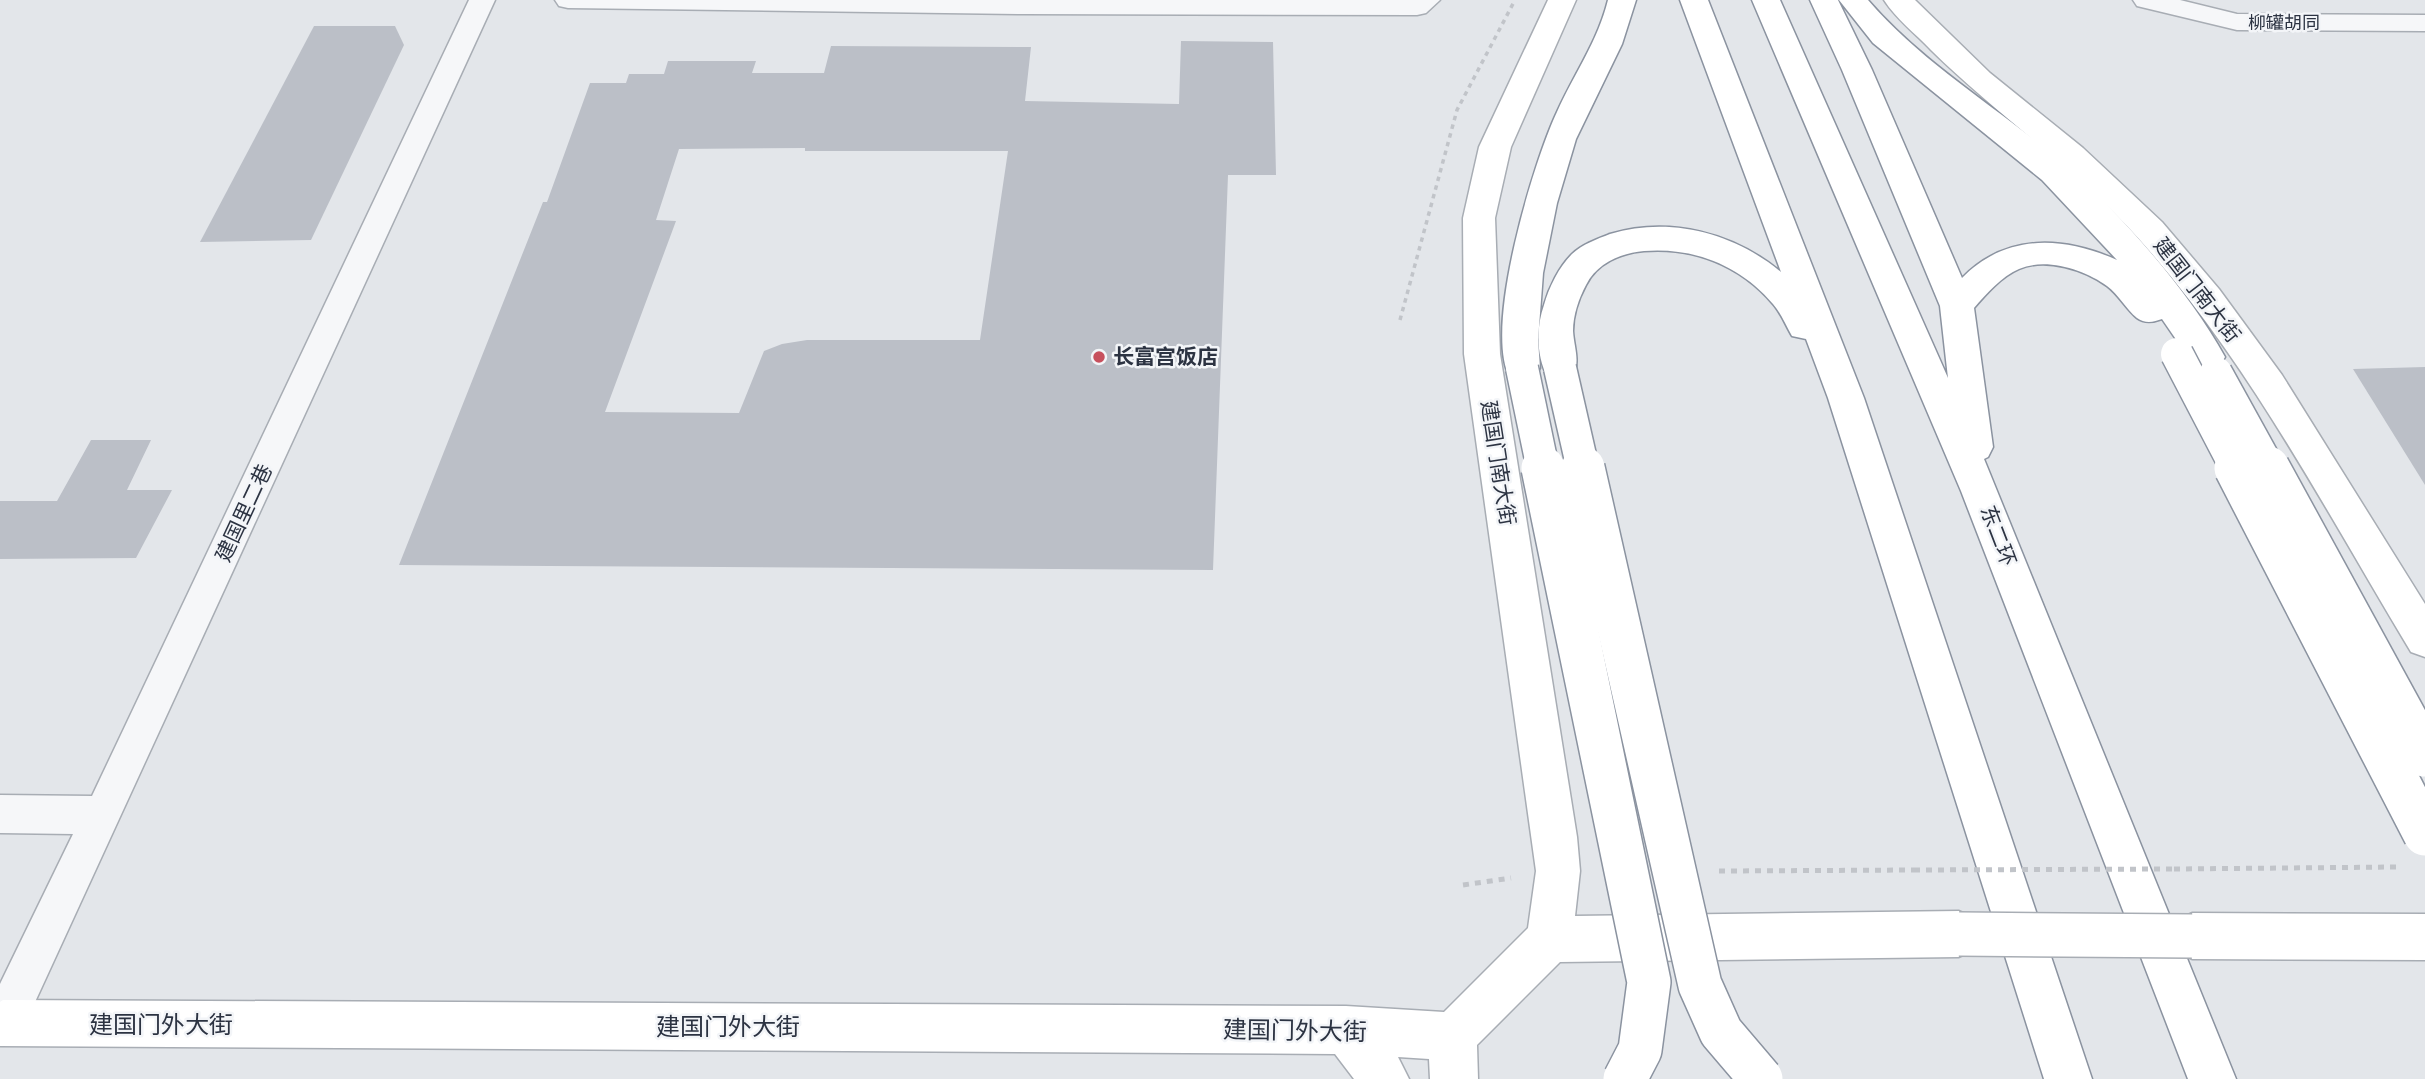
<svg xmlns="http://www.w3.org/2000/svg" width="2425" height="1079" font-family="'Roboto Condensed','Noto Sans SC',sans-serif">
<rect width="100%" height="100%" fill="#e3e6ea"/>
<!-- building -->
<g fill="#bbbfc7" fill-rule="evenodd">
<polygon points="314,26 395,26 404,45 311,240 200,242"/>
<path d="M1181,41l92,1 3,133h-48l-15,395 -814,-5 144,-363h4l43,-119h36l3,-9h35l4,-13h88l-4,12h72l7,-27 200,1 -6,54 154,3zM805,148v3h203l-28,189h-173l-25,4 -18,7 -25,62 -134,-1 71,-191 -20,-1 23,-71z"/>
<polygon points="2425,367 2425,485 2353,369"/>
<polygon points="91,440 151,440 127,490 172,490 136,558 0,559 0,501 57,501"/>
</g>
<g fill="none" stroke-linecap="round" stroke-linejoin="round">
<!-- street casing -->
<g stroke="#a8adb4" stroke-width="3">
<g id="street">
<polygon points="469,0 495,0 18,1039 0,1044 0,984 73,834 0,833 0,795 92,796"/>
<polygon points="555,0 1440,0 1426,13 1417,15 1025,14 568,8 559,6"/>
<polygon points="2133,0 2180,0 2237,14 2425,15 2425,31 2237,30 2137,6"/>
</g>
</g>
<!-- secondary casing -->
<g stroke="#a8adb4" stroke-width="3">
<g id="secondary">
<polygon points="1548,0 1576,0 1511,147 1495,218 1500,354 1577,837 1580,871 1575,916 1959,911 1975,918 1982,934 1975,950 1959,957 1560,962 1477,1045 1478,1079 1430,1079 1429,1059 1398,1057 1409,1079 1354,1079 1335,1054 0,1046 0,1002 3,1000 1346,1006 1444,1012 1528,928 1536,871 1464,354 1463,218 1479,147"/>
<path d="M1884,0h31l75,73 93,75 79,74 57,67 63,86 143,229v53l-14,-5c-85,-141 -162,-290 -272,-413 -62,-70 -141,-123 -208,-189 -15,-16 -35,-31 -47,-50z"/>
<polygon points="2192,913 2425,914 2425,960 2192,959 2176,952 2169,936 2176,920"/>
</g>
</g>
<!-- highway casing -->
<g stroke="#8b93a0" stroke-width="3">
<g id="highway">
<path d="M1608,0h28l-14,44 -46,95 -19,64 -14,70 -5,67 2,28 -6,10 -12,4 -12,-4c-27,-49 23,-215 47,-266 17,-38 41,-71 51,-112z"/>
<path d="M1680,0h28l156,398 228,681h-48l-216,-681 -22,-59 -14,-3c-6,-10 -11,-23 -19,-32 -33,-39 -80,-57 -129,-53 -23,2 -47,12 -58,34 -7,13 -13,30 -13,46 1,17 8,31 -1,47l-12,4 -12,-4c-12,-22 -12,-51 -4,-73 5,-18 15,-38 28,-51 11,-10 25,-15 38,-20 60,-18 124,-1 171,38z"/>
<path d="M1752,0h28l168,378 -8,-72 -98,-236 -32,-70h28l34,70 90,208c44,-45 101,-42 155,-18l-75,-80 -169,-137 -34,-43h29c56,65 132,109 196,164 57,50 125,127 161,193l-6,10 -12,3 -12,-3 -33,-48c-8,3 -17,5 -25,-1 -11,-9 -18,-23 -30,-32 -22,-16 -61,-29 -88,-17 -18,8 -32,24 -45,39l19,139 -5,10 -4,2 252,620h-48l-227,-588z"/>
</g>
</g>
<!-- path-far1 -->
<polyline stroke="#c1c4c9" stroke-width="3.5" stroke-dasharray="4.5 4.5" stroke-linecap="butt" points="1400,320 1457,110 1515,0"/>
<!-- path -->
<g stroke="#c1c4c9" stroke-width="5" stroke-dasharray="6 6" stroke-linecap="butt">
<polyline points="2174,869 2396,867"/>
<polyline points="1719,871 1914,870"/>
<polyline points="1463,885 1511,878"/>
</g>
<!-- street -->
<use href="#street" fill="#f6f7f9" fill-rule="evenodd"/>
<!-- secondary -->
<use href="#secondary" fill="#fff" fill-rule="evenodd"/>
<!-- highway -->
<use href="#highway" fill="#fff" fill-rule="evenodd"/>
<!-- secondary-bridge casing -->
<g stroke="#a8adb4" stroke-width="46" stroke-linecap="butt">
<polyline id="secondary-bridge" points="1959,934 2192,936"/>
</g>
<!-- highway-bridge-far1 casing -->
<g stroke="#8b93a0" stroke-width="35" stroke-linecap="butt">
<g id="highway-bridge-far1">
<polyline points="2177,354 2237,469"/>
<polyline points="1522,368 1543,469"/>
<polyline points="1560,368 1583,469"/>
<polyline points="2216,373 2269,469"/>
</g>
</g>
<!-- highway-bridge casing -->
<g stroke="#8b93a0" stroke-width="46" stroke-linecap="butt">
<g id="highway-bridge">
<polyline points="1543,468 1649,982 1640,1050 1625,1079"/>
<polyline points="1583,468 1700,985 1721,1032 1761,1079"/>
<polyline points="2236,468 2425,834"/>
<polyline points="2268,468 2425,755"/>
</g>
</g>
<!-- path-bridge -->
<polyline stroke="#c1c4c9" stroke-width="5" stroke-dasharray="6 6" stroke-linecap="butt" points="1914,870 2172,869"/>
<!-- secondary-bridge -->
<use href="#secondary-bridge" stroke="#fff" stroke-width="43"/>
<!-- highway-bridge-far1 -->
<use href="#highway-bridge-far1" stroke="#fff" stroke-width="32"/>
<!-- highway-bridge -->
<use href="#highway-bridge" stroke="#fff" stroke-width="43"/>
</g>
<!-- markers -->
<circle fill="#c7505d" stroke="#f3f5f8" stroke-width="2.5" cx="1099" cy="357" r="7"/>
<g text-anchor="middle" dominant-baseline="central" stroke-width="5" stroke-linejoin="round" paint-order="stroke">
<!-- far-street labels -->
<g font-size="18" fill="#2c3342" stroke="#f3f5f8">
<text x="2284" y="22">柳罐胡同</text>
</g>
<!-- street labels -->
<g font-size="21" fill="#2c3342" stroke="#f3f5f8">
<text transform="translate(2197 290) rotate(52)">建国门南大街</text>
<text transform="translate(1498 463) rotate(81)">建国门南大街</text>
<text transform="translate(244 513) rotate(-65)">建国里二巷</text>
<text transform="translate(1998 536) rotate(69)">东二环</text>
</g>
<!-- poi labels -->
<g font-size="21" font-weight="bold" fill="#2c3342" stroke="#f3f5f8" text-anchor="start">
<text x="1113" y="357">长富宫饭店</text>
</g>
<!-- near-street labels -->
<g font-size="24" fill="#2c3342" stroke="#f3f5f8">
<text x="161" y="1025">建国门外大街</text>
<text x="728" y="1027">建国门外大街</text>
<text transform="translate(1295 1031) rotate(1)">建国门外大街</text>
</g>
</g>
</svg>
